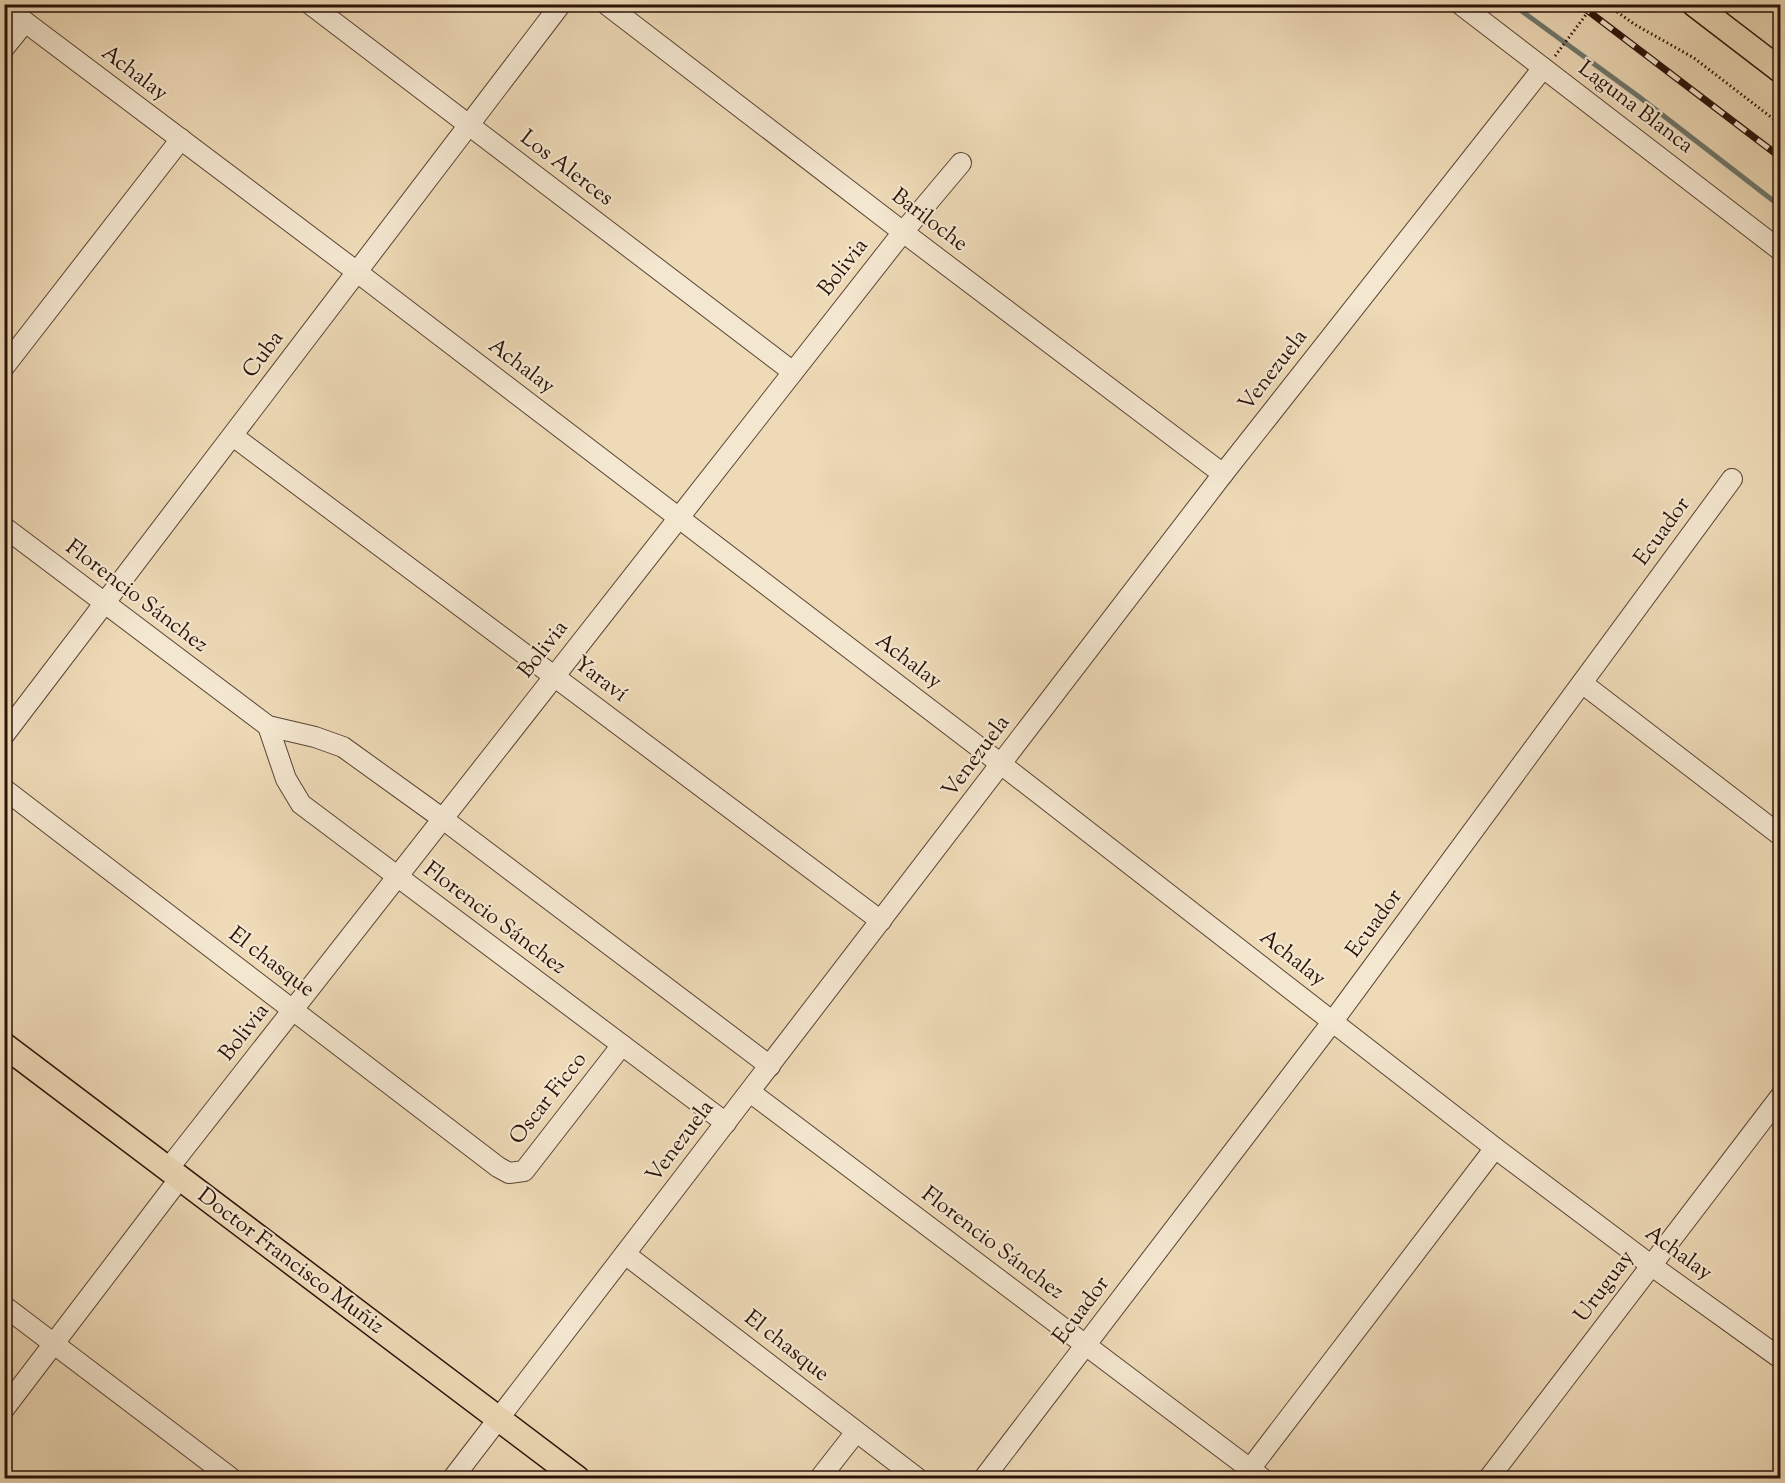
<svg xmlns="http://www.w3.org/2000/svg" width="1785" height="1483" font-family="'Sorts Mill Goudy',serif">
<rect width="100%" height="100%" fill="#eedab7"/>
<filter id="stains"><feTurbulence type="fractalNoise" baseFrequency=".00333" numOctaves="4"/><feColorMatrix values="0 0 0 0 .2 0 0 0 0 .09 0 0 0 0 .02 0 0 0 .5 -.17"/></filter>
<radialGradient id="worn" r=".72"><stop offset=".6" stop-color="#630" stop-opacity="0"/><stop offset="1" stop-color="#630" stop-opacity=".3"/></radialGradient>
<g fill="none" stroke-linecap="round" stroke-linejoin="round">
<!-- stream -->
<polyline stroke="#6d776d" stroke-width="5" points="1512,4 1638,96 1780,206"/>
<!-- minor casing -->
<g stroke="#5b4434" stroke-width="22">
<g id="minor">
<polyline points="310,4 793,372"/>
<polyline points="606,4 903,232 1223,474"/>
<polyline points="1460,4 1780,250"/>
<polyline points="4,6 357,272 1001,764 1495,1148 1652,1266 1780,1358"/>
<polyline points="4,48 25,22"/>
<polyline points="4,367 181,139"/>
<polyline points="233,436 881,921"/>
<polyline points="4,527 268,726 315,737 343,747 443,819 770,1066"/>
<polyline points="1582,683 1780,835"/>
<polyline points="268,726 286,779 301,804 726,1123"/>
<polyline points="4,735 561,4"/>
<polyline points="4,789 498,1167 509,1173 524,1171 622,1045"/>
<polyline points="750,1092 1262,1478"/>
<polyline points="168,1169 903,232 961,163"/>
<polyline points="625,1254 917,1478"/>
<polyline points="4,1306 231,1478"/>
<polyline points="4,1409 180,1178"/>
<polyline points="1250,1469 1495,1148"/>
<polyline points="453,1478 1223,474 1543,68"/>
<polyline points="820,1478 856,1432"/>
<polyline points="984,1478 1333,1021 1732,479"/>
<polyline points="1489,1478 1780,1097"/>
</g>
</g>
<!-- major casing -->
<g stroke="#2a1208" stroke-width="27">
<g id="major">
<polyline points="1694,4 1780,70"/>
<polyline points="4,1045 577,1478"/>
</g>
</g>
<!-- path -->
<g stroke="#2a1208" stroke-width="3" stroke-dasharray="1.5 3" stroke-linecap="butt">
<polyline points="1606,4 1634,24 1694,58 1780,124"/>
<polyline points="1555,56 1594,4"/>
</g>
<!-- minor -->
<use href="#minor" stroke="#f4e7d0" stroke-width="20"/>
<!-- major -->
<use href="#major" stroke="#eedab7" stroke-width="24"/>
<!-- rail casing -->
<g stroke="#2a1208" stroke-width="7">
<polyline id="rail" points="1579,4 1780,157"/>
</g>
<!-- rail -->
<use href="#rail" stroke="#f4e7d0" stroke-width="4.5" stroke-dasharray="14" stroke-linecap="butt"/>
</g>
<g text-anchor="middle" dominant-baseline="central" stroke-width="4.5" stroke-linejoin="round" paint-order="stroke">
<!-- street labels -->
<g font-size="22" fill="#2a1208" stroke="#f4e7d0">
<text transform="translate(134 74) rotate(37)">Achalay</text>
<text transform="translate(1635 108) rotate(37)">Laguna Blanca</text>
<text transform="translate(566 169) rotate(37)">Los Alerces</text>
<text transform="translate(929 221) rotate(37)">Bariloche</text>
<text transform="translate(844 268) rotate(-52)">Bolivia</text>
<text transform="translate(264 355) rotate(-53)">Cuba</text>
<text transform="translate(521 367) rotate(37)">Achalay</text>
<text transform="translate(1274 371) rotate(-52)">Venezuela</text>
<text transform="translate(1663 532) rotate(-54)">Ecuador</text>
<text transform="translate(136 597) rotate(37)">Florencio Sánchez</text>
<text transform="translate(544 650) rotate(-52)">Bolivia</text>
<text transform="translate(908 662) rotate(37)">Achalay</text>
<text transform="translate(600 680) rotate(37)">Yaraví</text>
<text transform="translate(977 757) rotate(-53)">Venezuela</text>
<text transform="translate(494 919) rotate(37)">Florencio Sánchez</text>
<text transform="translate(1375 924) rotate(-54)">Ecuador</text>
<text transform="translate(1292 959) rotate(38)">Achalay</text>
<text transform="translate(271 963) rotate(37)">El chasque</text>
<text transform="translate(245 1033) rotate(-52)">Bolivia</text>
<text transform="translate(549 1099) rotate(-52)">Oscar Ficco</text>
<text transform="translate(681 1142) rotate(-53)">Venezuela</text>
<text transform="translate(992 1244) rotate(37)">Florencio Sánchez</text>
<text transform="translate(1678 1254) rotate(36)">Achalay</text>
<text transform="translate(290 1262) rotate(37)">Doctor Francisco Muñiz</text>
<text transform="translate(1605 1287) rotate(-53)">Uruguay</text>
<text transform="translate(1082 1311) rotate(-53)">Ecuador</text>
<text transform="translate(786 1347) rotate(38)">El chasque</text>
</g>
</g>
<!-- margin -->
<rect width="1785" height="1483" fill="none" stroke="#eedab7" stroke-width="24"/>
<rect x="6" y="6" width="1773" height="1471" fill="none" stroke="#2a1208" stroke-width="3"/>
<rect x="12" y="12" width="1761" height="1459" fill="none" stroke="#2a1208" stroke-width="1.5"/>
<rect width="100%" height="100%" filter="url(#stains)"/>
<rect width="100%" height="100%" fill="url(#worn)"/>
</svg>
